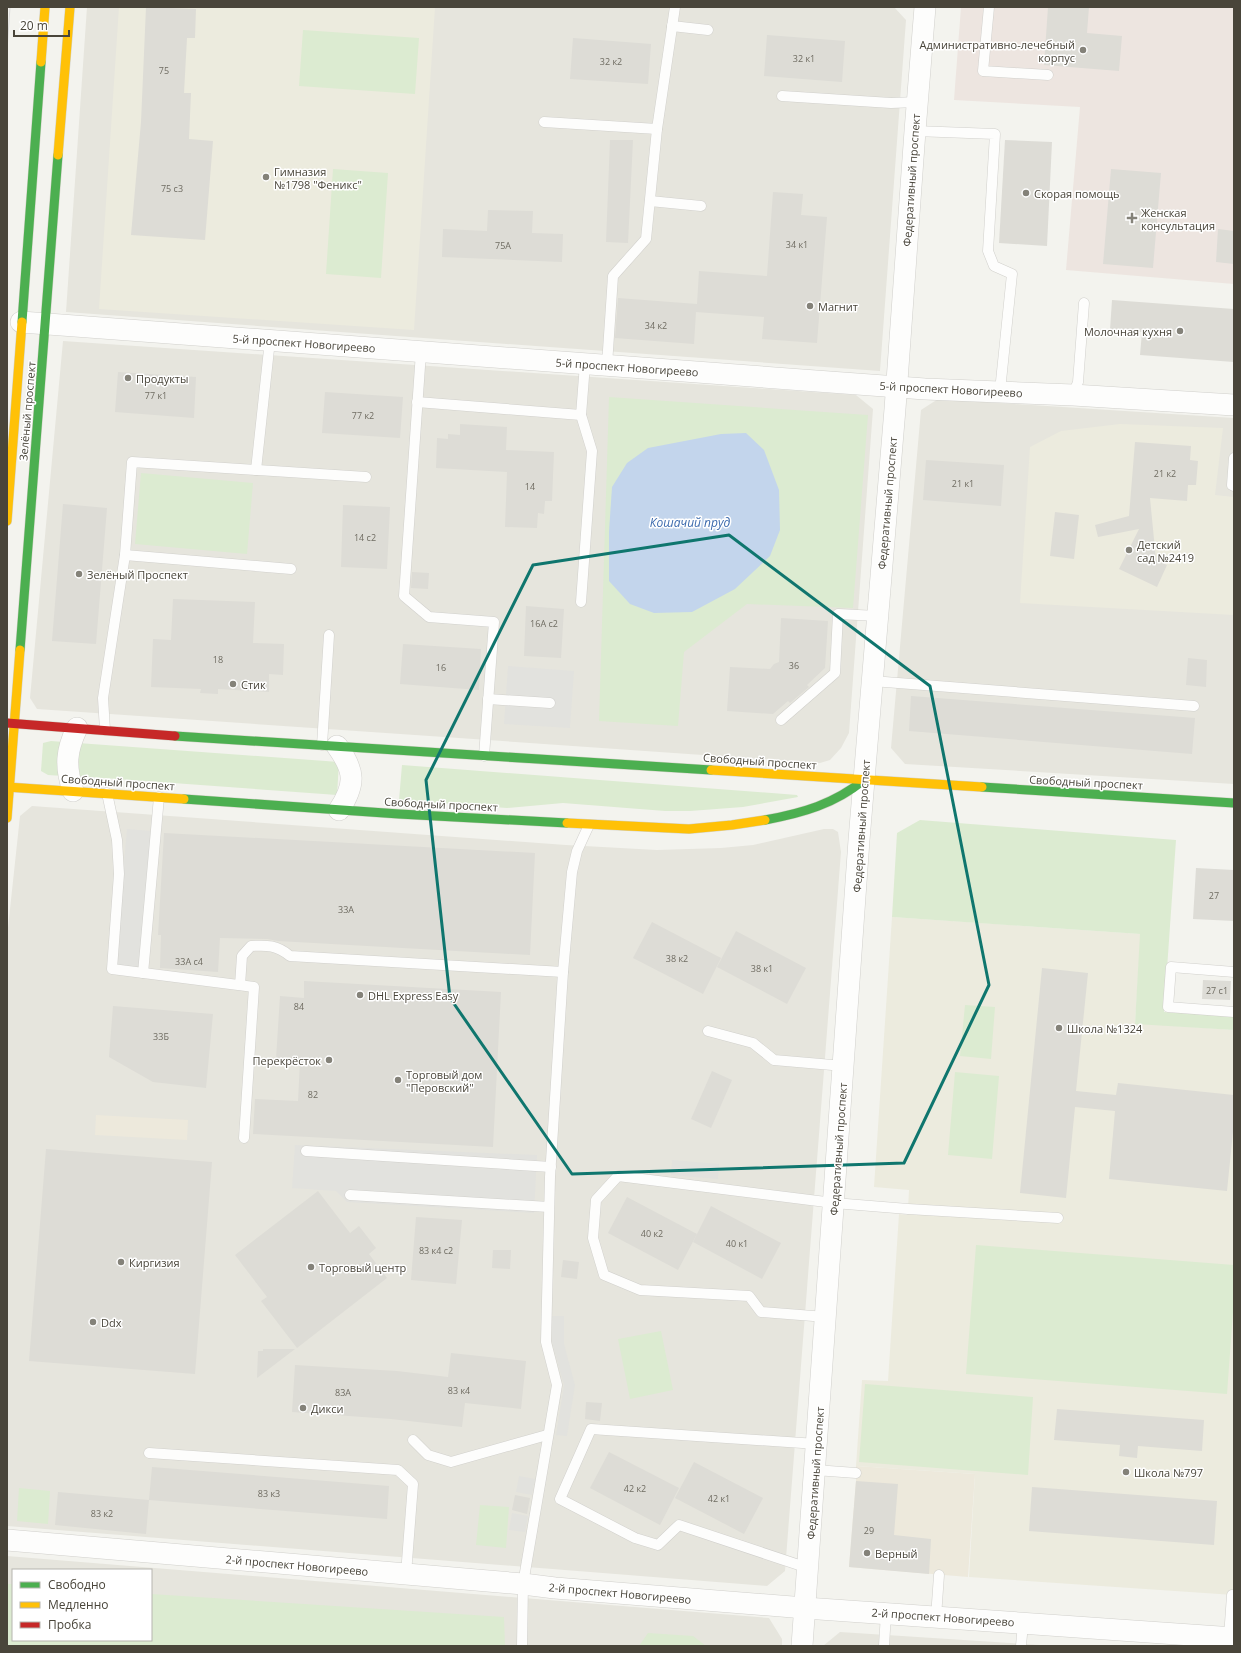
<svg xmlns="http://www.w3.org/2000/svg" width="1241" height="1653" font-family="'Open Sans',sans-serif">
<rect width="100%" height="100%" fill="#f3f3ee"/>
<!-- residential -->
<g fill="#e6e5dd" fill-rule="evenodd">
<polygon points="87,7 894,7 906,20 880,371 66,312"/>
<polygon points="63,341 856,395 873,409 849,733 841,748 830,760 820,763 37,709 30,698"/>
<polygon points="938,399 1234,418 1234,784 905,764 891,748 921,410"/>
<polygon points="32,806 566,845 657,850 721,848 753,845 824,829 833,829 838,832 841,852 785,1571 767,1586 7,1526 7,937 20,816"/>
<path d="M7,1556l762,62 13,21v7h-775zM13,1570h138v70h-138z"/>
<polygon points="840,1632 1055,1646 823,1646"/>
</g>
<!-- commercial -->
<g fill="#ede9dc">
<polygon points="96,1115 188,1120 187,1140 95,1135"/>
<polygon points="856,1466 975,1474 968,1577 849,1567 856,1481"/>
</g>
<!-- education -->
<g fill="#ecebde">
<polygon points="119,7 435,7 414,330 99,309"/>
<polygon points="1120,424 1223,428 1215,495 1234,497 1234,615 1020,603 1030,447 1061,431"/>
<polygon points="892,917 1141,934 1135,1023 1234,1030 1234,1595 969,1577 975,1474 856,1466 862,1380 888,1381 899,1214 907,1215 908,1209 909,1190 874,1187"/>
</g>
<!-- medical -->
<polygon fill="#ede5e0" points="961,7 1234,7 1234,284 1066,270 1080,107 954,100"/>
<!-- green -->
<g fill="#dcebd1">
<polygon points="303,30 419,38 415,94 299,86"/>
<polygon points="333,169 388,173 381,278 326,274"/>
<polygon points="609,397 868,415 853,608 747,604 684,652 678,726 599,721"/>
<polygon points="141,473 253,483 247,554 135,544"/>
<polygon points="51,741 64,742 63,776 48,775 41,771 43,743"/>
<polygon points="78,743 339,762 337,795 76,776"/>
<polygon points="402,765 797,795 798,797 743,807 690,811 665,811 563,803 507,808 399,800"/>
<polygon points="920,820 1176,840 1164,1012 1234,1016 1234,1030 1135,1024 1140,934 892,917 897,833"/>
<polygon points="965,1005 995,1007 991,1059 960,1056"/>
<polygon points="955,1072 999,1076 992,1159 948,1155"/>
<polygon points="976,1245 1234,1265 1234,1298 1227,1394 966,1374"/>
<polygon points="661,1331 673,1390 630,1399 618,1339"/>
<polygon points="865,1384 1033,1397 1028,1475 859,1462"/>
<polygon points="19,1488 50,1491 48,1524 17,1521"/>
<polygon points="480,1505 509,1507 506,1548 476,1545"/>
<polygon points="7,1584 13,1584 13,1640 151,1640 151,1594 504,1617 505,1646 7,1646"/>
<polygon points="648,1633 693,1636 706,1646 639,1646"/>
</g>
<!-- parking -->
<g fill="#e2e2de">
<polygon points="508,666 574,671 570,728 504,724"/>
<polygon points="127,829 152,831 140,968 115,966"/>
<polygon points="295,1145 537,1155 534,1213 347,1202 336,1191 292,1188"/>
<polygon points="672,1160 719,1164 718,1179 671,1175"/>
<polygon points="552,1316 564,1316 564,1344 575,1385 567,1436 556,1435 564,1385 552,1343"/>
<polygon points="519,1476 535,1479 532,1495 516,1492"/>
<polygon points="512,1513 528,1516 525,1532 509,1530"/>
</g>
<!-- water -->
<polygon fill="#c3d5ec" points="746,433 764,450 779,490 780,530 770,556 735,589 692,612 654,613 630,604 609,581 609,532 612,487 627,463 648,448 721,434"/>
<!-- building -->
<g fill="#dddcd6">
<polygon points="146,7 196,9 195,38 187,38 184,93 191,93 189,139 213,141 205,240 131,235 141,122"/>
<polygon points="1048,7 1089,7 1087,33 1122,36 1119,71 1044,65"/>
<polygon points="767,35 845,41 842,82 764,76"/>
<polygon points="573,38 651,44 648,84 570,79"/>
<polygon points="610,140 633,140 628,243 606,242"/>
<polygon points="1005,140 1052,142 1047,246 999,243"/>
<polygon points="1111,169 1161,173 1153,268 1103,264"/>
<polygon points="773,192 803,194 801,215 827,217 817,343 762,339 764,317 696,312 694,344 615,338 618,298 697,304 699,271 767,276"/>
<polygon points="488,210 533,211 532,233 563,234 562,262 442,257 443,229 487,231"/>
<polygon points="1218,229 1234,231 1234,264 1216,262"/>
<polygon points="1112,300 1234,309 1234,362 1140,355 1142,332 1110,330"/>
<polygon points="118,372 196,377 194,418 115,412"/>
<polygon points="325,392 403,397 400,438 322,433"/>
<polygon points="460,424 507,427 506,450 554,452 552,501 545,501 544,514 538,513 537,528 505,527 507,472 436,468 437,438 448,439 448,434 460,435"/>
<polygon points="1135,442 1191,446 1190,460 1198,461 1196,485 1188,485 1187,501 1150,498 1156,560 1167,565 1157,587 1119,569 1139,529 1098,537 1095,525 1129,516"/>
<polygon points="926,460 1004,465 1001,506 923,500"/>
<polygon points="63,504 107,508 96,644 52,641"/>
<polygon points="343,505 390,507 387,569 341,567"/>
<polygon points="1055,512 1079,515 1074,559 1050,556"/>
<polygon points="412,572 429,573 428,589 411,588"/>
<polygon points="173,599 255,602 253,643 284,644 283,675 269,674 269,692 218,689 218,694 200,693 201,689 151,687 153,639 171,640"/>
<polygon points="526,606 564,609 561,658 524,656"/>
<polygon points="781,618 828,621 825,668 807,685 809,687 790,703 788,701 773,714 727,711 730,667 770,669 774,664 779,662"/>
<polygon points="403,644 481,649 479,690 400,684"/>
<polygon points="1188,658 1207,660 1206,687 1186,685"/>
<polygon points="911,696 1195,718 1192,754 909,731"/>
<polygon points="164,833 535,853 530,955 278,941 267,939 220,938 218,972 160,968 161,935 158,935"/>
<polygon points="1196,868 1234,870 1234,921 1193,919"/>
<polygon points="652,922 721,958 703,994 633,958"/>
<polygon points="736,931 806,968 787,1004 717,967"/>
<polygon points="1042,968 1088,973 1076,1091 1116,1095 1118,1083 1234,1095 1234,1122 1227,1191 1109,1179 1115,1111 1075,1107 1066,1198 1020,1193"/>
<polygon points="1203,980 1231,981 1230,1000 1202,999"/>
<polygon points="304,981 501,992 493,1147 253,1134 255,1099 298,1101 300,1061 276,1059 280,996 304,998"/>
<polygon points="113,1006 213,1014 206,1088 153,1082 109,1057"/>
<polygon points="712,1071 732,1080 711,1128 691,1119"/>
<polygon points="46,1149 212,1162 195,1374 29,1361"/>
<polygon points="318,1191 350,1233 359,1226 376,1248 369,1254 387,1278 297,1348 261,1301 267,1297 235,1255"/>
<polygon points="627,1197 697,1234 678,1270 608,1233"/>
<polygon points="711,1206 781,1243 762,1279 693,1242"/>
<polygon points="416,1217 462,1220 456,1284 411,1280"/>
<polygon points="493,1250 511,1250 510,1269 492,1268"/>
<polygon points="563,1260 579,1262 577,1279 561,1277"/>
<polygon points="263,1349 295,1349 257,1378 258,1351 263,1351"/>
<polygon points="451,1353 526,1361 521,1409 465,1403 462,1427 391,1419 292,1412 295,1365 397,1371 448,1377"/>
<polygon points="586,1402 602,1403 600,1421 585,1419"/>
<polygon points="1057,1409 1204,1420 1202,1451 1138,1446 1137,1458 1119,1456 1120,1445 1054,1440"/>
<polygon points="609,1452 679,1488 660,1525 590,1488"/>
<polygon points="694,1462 763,1498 744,1534 675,1498"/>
<polygon points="152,1467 389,1486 387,1519 149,1500"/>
<polygon points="856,1481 898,1484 894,1535 931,1539 929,1574 849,1567"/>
<polygon points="1032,1487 1217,1501 1214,1545 1029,1531"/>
<polygon points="58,1492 149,1500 146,1534 55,1525"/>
<polygon points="515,1495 530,1498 527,1514 512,1510"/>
</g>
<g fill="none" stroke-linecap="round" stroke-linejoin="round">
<!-- lane casing -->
<g stroke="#d1d0cc" stroke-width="11">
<g id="lane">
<polyline points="989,7 983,71 1048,75"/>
<polyline points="672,26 708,30"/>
<polyline points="782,96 891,103 917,102"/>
<polyline points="544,122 657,129"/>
<polyline points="915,131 995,134 988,251 994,266 1012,274 1000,391"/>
<polyline points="650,201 701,206"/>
<polyline points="421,352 404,596 429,617 494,622 484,756"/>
<polyline points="607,365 613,276 646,239 657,129 675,7"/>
<polyline points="1073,395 1078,382 1084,303"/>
<polyline points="417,402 581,415"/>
<polyline points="1234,458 1232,485 1234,486"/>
<polyline points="256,470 270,340"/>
<polyline points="291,569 125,555 132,462 366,477"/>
<polyline points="581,602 592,451 581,415 585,364"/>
<polyline points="872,681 1194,706"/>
<polyline points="488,699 550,703"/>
<polyline points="781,720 835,673 838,614 878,616"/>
<polyline points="105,730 103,698 125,555"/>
<polyline points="322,745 329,635"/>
<polyline points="107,793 117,840 119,874 112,969 254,987 244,1138"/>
<polyline points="1234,972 1171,967 1168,1007 1234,1012"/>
<polyline points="143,973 159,797"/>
<path d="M240,985l2,-29 9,-10c16,-1 26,-1 39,10l273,16"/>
<polyline points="708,1031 753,1043 774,1060 844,1066"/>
<polyline points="306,1151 551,1167"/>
<polyline points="350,1195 549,1207"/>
<polyline points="826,1317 761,1312 749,1296 640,1290 604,1275 593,1238 596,1200 618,1176 834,1203 908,1209 1058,1218"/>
<polyline points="413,1440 428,1455 451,1462 547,1435"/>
<polyline points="149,1453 398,1470 413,1484 406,1574"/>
<polyline points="815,1470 856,1473"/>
<polyline points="808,1568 679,1525 658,1545 635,1538 560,1499 591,1429 817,1444"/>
<polyline points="936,1617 939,1575"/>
<polyline points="1229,1637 1232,1595"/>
<polyline points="522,1646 523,1584 557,1385 546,1342 550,1177 563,972 572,872 577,851 589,825"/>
<polyline points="884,1646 886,1613"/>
<polyline points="1021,1646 1023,1623"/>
</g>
</g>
<!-- street casing -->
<g stroke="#d1d0cc" stroke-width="22">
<g id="street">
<polyline points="21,322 925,389 1073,395 1234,405"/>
<path d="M337,746c18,25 19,38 2,64"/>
<path d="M73,791c-8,-25 -7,-40 4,-63"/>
<polyline points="7,1540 523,1584 555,1588 805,1608 1234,1638"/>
<polyline points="802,1646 859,840 895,409 915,131 925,7"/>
</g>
</g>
<!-- fast casing -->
<g stroke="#d3d2c7" stroke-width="10">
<g id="fast">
<polyline points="22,322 41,62"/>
<polyline points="20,650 58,155"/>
<polyline points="175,736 711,770"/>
<polyline points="982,787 1234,803"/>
<polyline points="184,799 399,814 567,823"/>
<path d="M765,820c38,-7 69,-16 99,-40"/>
</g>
</g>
<!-- slow casing -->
<g stroke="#d3d2c7" stroke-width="10">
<g id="slow">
<polyline points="41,62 45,7"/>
<polyline points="58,155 70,7"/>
<polyline points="7,521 22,322"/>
<polyline points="711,770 982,787"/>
<polyline points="7,787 184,799"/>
<polyline points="7,818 20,650"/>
<polyline points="567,823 689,829 732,825 765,820"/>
</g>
</g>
<!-- jam casing -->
<g stroke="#d3d2c7" stroke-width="10">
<polyline id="jam" points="7,723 175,736"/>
</g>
<!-- lane -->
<use href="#lane" stroke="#fdfdfc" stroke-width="10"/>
<!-- street -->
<use href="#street" stroke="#fdfdfc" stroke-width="21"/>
<!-- fast -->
<use href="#fast" stroke="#4caf50" stroke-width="9"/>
<!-- slow -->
<use href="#slow" stroke="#ffc107" stroke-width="9"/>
<!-- jam -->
<use href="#jam" stroke="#c62828" stroke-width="9"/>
<!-- tram -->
<polyline stroke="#dadada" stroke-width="1" points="7,50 10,7"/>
</g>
<!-- marked area -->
<path fill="none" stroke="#0f766e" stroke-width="3" stroke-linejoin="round" d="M729,535l201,151 59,299 -85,178 -332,11 -122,-176 -24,-218 107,-215z"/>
<!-- markers -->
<g fill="#848279" stroke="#fff" stroke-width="1.5">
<circle cx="1083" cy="50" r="4"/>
<circle cx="266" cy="177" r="4"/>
<circle cx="1026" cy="193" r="4"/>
<path d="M1130 212h4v4h4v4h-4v4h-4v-4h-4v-4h4z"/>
<circle cx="810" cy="306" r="4"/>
<circle cx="1180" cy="331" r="4"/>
<circle cx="128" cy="378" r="4"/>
<circle cx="1129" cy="550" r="4"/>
<circle cx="79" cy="574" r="4"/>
<circle cx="233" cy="684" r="4"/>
<circle cx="360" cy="995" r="4"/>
<circle cx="1059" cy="1028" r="4"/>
<circle cx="329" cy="1060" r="4"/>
<circle cx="398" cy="1080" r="4"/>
<circle cx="121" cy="1262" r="4"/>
<circle cx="311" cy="1267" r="4"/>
<circle cx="93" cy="1322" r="4"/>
<circle cx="303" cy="1408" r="4"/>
<circle cx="1126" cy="1472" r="4"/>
<circle cx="867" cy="1553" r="4"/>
</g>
<g text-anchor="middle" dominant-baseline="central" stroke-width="3" stroke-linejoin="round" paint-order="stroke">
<!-- number labels -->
<g font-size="9" fill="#6f6c62">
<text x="804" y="58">32 к1</text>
<text x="611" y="61">32 к2</text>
<text x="164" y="70">75</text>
<text x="172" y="188">75 с3</text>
<text x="797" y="244">34 к1</text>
<text x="503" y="245">75А</text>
<text x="656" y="325">34 к2</text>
<text x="156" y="395">77 к1</text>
<text x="363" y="415">77 к2</text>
<text x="1165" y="473">21 к2</text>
<text x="963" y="483">21 к1</text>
<text x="530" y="486">14</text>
<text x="365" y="537">14 с2</text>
<text x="544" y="623">16А с2</text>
<text x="218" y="659">18</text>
<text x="794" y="665">36</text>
<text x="441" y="667">16</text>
<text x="1214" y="895">27</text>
<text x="346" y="909">33А</text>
<text x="677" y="958">38 к2</text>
<text x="189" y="961">33А с4</text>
<text x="762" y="968">38 к1</text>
<text x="1217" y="990">27 с1</text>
<text x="299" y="1006">84</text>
<text x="161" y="1036">33Б</text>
<text x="313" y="1094">82</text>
<text x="652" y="1233">40 к2</text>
<text x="737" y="1243">40 к1</text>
<text x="436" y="1250">83 к4 с2</text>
<text x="459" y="1390">83 к4</text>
<text x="343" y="1392">83A</text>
<text x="635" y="1488">42 к2</text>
<text x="269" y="1493">83 к3</text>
<text x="719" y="1498">42 к1</text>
<text x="102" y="1513">83 к2</text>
<text x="869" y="1530">29</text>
</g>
<!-- poi labels -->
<g font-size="11" fill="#49453a" stroke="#fff" text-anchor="start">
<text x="1075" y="44" text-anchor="end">Административно-лечебный<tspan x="1075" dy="13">корпус</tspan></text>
<text x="274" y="171">Гимназия<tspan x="274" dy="13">№1798 "Феникс"</tspan></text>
<text x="1034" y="193">Скорая помощь</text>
<text x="1141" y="212">Женская<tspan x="1141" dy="13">консультация</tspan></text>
<text x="818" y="306">Магнит</text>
<text x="1172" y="331" text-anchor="end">Молочная кухня</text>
<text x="136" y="378">Продукты</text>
<text x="1137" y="544">Детский<tspan x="1137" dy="13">сад №2419</tspan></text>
<text x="87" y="574">Зелёный Проспект</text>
<text x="241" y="684">Стик</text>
<text x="368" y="995">DHL Express Easy</text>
<text x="1067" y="1028">Школа №1324</text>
<text x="321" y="1060" text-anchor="end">Перекрёсток</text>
<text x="406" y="1074">Торговый дом<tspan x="406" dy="13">"Перовский"</tspan></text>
<text x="129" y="1262">Киргизия</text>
<text x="319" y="1267">Торговый центр</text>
<text x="101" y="1322">Ddx</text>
<text x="311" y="1408">Дикси</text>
<text x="1134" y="1472">Школа №797</text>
<text x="875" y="1553">Верный</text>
</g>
<!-- street labels -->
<g font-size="11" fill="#49453a" stroke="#fff">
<text transform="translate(911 180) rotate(-86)">Федеративный проспект</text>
<text transform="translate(304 343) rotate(4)">5-й проспект Новогиреево</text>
<text transform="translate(627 367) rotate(4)">5-й проспект Новогиреево</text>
<text transform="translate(951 389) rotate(3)">5-й проспект Новогиреево</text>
<text transform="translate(27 411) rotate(-85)">Зелёный проспект</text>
<text transform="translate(887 503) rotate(-85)">Федеративный проспект</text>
<text transform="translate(760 761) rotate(4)">Свободный проспект</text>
<text transform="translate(118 782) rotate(4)">Свободный проспект</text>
<text transform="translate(1086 782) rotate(3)">Свободный проспект</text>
<text transform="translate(441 804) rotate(3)">Свободный проспект</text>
<text transform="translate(861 826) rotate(-86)">Федеративный проспект</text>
<text transform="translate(838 1149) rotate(-86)">Федеративный проспект</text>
<text transform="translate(815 1473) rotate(-86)">Федеративный проспект</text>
<text transform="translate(297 1565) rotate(5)">2-й проспект Новогиреево</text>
<text transform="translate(620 1593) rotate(5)">2-й проспект Новогиреево</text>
<text transform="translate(943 1617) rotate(4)">2-й проспект Новогиреево</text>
</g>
<!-- water labels -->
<g font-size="12" font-style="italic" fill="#3b6aad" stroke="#fff">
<text x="690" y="522">Кошачий пруд</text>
</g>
</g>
<!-- border -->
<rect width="1241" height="1653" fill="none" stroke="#49453a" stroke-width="16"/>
<!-- legend -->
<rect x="12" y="1569" width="140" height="72" fill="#ffffff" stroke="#b6b5b0"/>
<rect x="20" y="1582" width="20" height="6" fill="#4caf50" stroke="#b6b5b0"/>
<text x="48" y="1589" font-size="12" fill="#49453a">Свободно</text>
<rect x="20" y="1602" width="20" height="6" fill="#ffc107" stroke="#b6b5b0"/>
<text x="48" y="1609" font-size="12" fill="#49453a">Медленно</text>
<rect x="20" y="1622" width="20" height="6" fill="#c62828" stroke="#b6b5b0"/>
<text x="48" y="1629" font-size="12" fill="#49453a">Пробка</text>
<!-- scale -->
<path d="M14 30v6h55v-6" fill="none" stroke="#49453a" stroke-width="2"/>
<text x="20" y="30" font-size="12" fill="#49453a" stroke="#ffffff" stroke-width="3" paint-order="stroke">20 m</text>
</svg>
